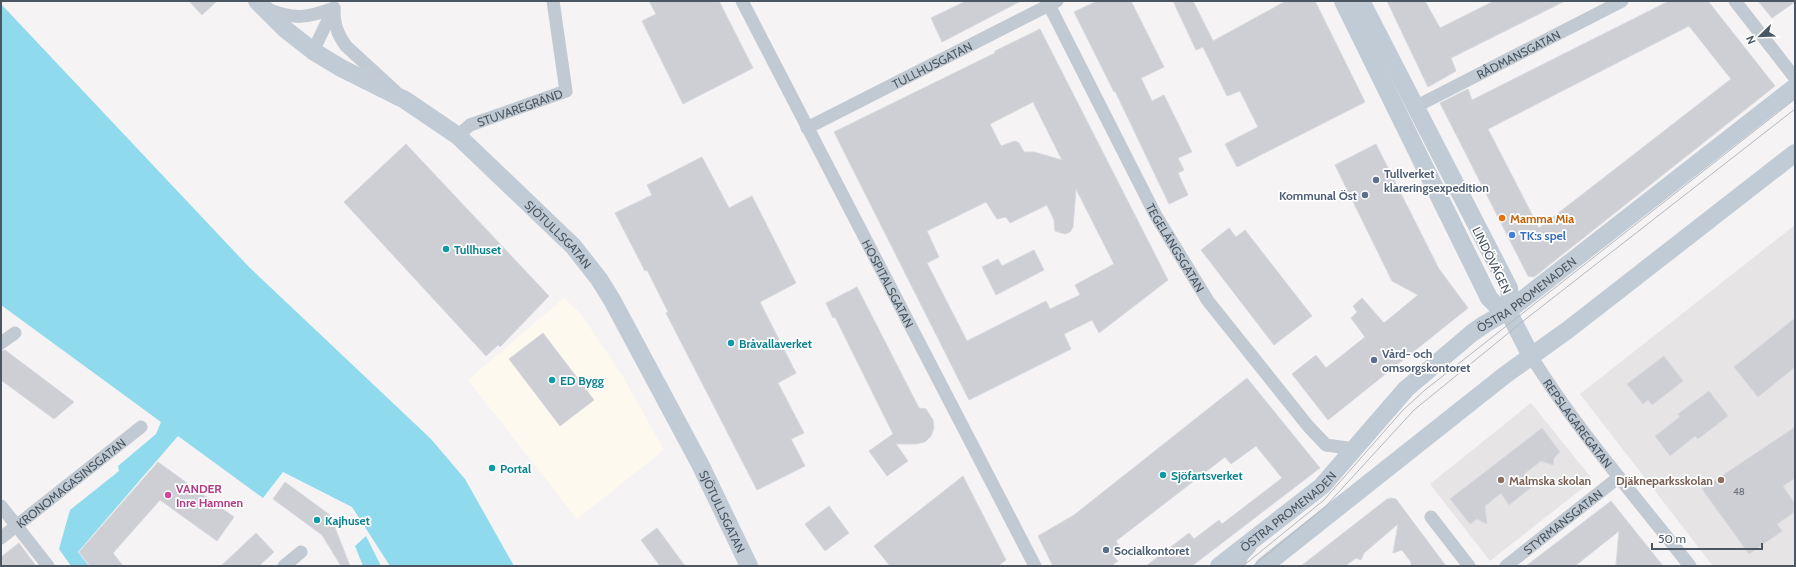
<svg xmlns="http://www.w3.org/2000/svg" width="1796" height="567" font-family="Cabin,sans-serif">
<rect width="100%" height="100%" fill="#f5f3f3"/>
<!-- commercial -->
<polygon fill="#fdf9ef" points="564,298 580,313 622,375 664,450 577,519 468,380"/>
<!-- education -->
<g fill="#e6e4e5">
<polygon points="1795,225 1795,566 1713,566 1580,394"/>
<polygon points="1531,403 1593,480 1490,561 1430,484"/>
</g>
<!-- water -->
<g fill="#90daee">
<polygon points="1,4 249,267 431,439 465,479 514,566 390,566 352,507 283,472 263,498 178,436 78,552 89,566 71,566 59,549 70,510 119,471 118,466 156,434 161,422 1,305"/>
<polygon points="366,536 381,566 363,566 355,546"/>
</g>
<!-- building -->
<g fill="#cdcfd5" stroke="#d7d9de" fill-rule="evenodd">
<polygon points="189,1 217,1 202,15"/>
<polygon points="649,1 719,1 753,68 683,104 642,21 656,14"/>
<polygon points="966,1 1021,1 942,42 931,18"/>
<polygon points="1097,1 1131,1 1164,67 1141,78 1152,101 1164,95 1192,152 1178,158 1184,170 1178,173 1188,195 1169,204 1115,91 1114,92 1074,12"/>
<polygon points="1173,1 1193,1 1213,41 1286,1 1315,1 1365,102 1237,167 1225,144 1258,127 1240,91 1227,96 1203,47 1196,50"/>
<polygon points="1387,1 1425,1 1440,28 1494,1 1565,1 1451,58 1456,71 1428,87"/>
<path d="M1669,1h39l67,85 -241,191 -6,-1 -88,-173 28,-14 4,11zM1689,26l42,53 -192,149 -51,-99z"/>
<polygon points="1758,1 1795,1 1795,2 1772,18"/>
<path d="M1040,29l128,251 -69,53 -7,-13 -28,14 7,15 -102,51 -135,-268 161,-79v-2zM1033,102l29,58 -28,-8h-10l-5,-9 -4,-2 -14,5 -11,-22zM1076,189l38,75 -39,21 5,10 -30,14 -4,-8 -79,40 -40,-78 12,-6 -12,-26 59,-29 11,17 9,-2 4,6 37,-18 7,15 1,11 10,3 5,-2 3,-5z"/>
<polygon points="406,144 549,296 500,347 498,345 486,356 344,202"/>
<polygon points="1376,144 1439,269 1468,308 1328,420 1292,374 1316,355 1326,368 1365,337 1351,318 1357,312 1353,306 1362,298 1384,323 1418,295 1392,281 1335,165"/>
<polygon points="702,157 729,208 752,196 796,283 760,302 796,373 778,383 804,433 791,439 805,466 757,490 666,313 668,312 647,270 645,271 615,213 652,195 647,185"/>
<polygon points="1229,228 1236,237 1245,230 1312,316 1274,345 1201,250"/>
<polygon points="1034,250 1044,270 996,295 982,267 998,259 1002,266"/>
<polygon points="857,287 919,408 926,409 933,420 934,428 931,436 925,442 916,444 896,444 908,461 887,476 869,451 893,434 835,317 833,318 826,303"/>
<polygon points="1795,318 1795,367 1758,397 1734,367"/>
<polygon points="543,333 594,400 560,426 509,359"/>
<polygon points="5,350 74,402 54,419 1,380 1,351"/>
<polygon points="1664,356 1683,381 1652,405 1648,400 1643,404 1627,384"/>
<polygon points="1247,378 1320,468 1192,566 1146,566 1189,533 1194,539 1219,520 1222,524 1282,478 1256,446 1231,464 1225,457 1116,541 1122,551 1113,556 1118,561 1111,566 1053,566 1038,536 1074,515"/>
<polygon points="1709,391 1728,416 1698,439 1695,436 1670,456 1655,436 1680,417 1678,414"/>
<polygon points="1795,427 1795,478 1783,486 1795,504 1793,513 1777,524 1782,531 1749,554 1702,489"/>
<polygon points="1542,428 1560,452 1554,458 1553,465 1541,461 1524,474 1533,486 1509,505 1501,493 1485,506 1487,524 1477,519 1470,524 1450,499"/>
<polygon points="158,462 234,517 217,541 160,500 113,553 123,566 90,566 79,552"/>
<polygon points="963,476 1006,560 998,566 890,566 874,546"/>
<polygon points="285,482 330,515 350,566 341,566 322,535 273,499"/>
<polygon points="1391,498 1396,499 1446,566 1411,566 1411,562 1402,550 1393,553 1398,524 1364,553 1361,560 1356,558 1345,566 1301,566 1387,499"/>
<polygon points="1611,501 1663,566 1616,565 1619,531 1575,566 1526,566"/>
<polygon points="829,506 849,533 825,551 805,524"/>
<polygon points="657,528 685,566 660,566 641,540"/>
<polygon points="256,533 274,552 259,566 221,566"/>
<polygon points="19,543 36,566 1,566 1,557"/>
</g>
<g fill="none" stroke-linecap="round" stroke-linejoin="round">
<!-- street -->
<g stroke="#c1cad2" stroke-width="13">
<path id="s1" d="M742,1l293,565"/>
<path id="s2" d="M1047,1l108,213 53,87 100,125 18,19 29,4"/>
<polyline points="1735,1 1795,78"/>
<path d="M334,8c-1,15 3,26 12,38l49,45"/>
<path d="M267,9c28,11 40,9 67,-1"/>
<polyline points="313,51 333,10"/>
<path id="s3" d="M1415,107l207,-106"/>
<path id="s4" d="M807,128l250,-127"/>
<path id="s5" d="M458,136l12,-11 96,-34 -13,-90"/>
<polyline points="1,343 15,333"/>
<path id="s6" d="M1531,356c46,74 105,141 159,210"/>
<polyline points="1,506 48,566"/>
<polyline points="1431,517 1469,566"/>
<path id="s7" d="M1,538l140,-111"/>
<polyline points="1238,565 1242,556 1250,547"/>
<polyline points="284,566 301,552"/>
<path id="s8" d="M1506,566l113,-89"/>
</g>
<!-- secondary -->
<g stroke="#c1cbd6" stroke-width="18">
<path id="s9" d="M257,1l28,28 28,22 28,17 64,32 53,36 115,110 26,33 13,21 89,166 48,100"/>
<polyline points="1343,1 1489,298 1497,306 1508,311"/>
<polyline points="1361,1 1509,288 1510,299 1508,311"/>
<polyline points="1508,311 1531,356"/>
<path id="s10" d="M1219,566l103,-80 84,-97 66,-56 13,-9 23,-13 287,-224"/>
<polyline points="1264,566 1505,375 1569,329 1795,153"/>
</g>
<!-- tram -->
<g stroke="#b5b8bd" stroke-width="1">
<polyline points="1243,566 1324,500 1403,410 1425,390 1795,99"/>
<polyline points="1253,566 1325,507 1414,410 1522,322 1795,109"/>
</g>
</g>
<!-- markers -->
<g fill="#5c6f8a" stroke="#fff" stroke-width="1.5">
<circle cx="1376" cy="180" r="4"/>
<circle cx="1365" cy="195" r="4"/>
<circle cx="1374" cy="360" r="4"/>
<circle cx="1106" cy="550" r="4"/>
</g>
<circle fill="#e8710a" stroke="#fff" stroke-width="1.5" cx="1502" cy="218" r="4"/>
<circle fill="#3f7fe0" stroke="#fff" stroke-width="1.5" cx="1512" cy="235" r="4"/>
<g fill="#0f9aa8" stroke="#fff" stroke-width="1.5">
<circle cx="446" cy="249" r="4"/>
<circle cx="731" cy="343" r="4"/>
<circle cx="552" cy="380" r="4"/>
<circle cx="492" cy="468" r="4"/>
<circle cx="1163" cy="475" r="4"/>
<circle cx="317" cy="520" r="4"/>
</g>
<g fill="#8d6e63" stroke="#fff" stroke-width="1.5">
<circle cx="1501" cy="480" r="4"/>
<circle cx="1721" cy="480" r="4"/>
</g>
<circle fill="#d1479c" stroke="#fff" stroke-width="1.5" cx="168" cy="495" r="4"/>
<g text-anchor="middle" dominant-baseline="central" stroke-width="3.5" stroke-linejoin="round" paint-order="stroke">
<!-- number labels -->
<g font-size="10" fill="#6b747e">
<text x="1739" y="491">48</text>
</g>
<!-- street labels -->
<g font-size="12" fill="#4a5661" stroke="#fff">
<text stroke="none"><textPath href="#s3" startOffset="116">RÅDMANSGATAN</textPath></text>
<text stroke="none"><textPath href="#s4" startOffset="140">TULLHUSGATAN</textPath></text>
<text stroke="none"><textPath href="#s5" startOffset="69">STUVAREGRÄND</textPath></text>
<text stroke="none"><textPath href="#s9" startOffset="384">SJÖTULLSGATAN</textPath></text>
<text stroke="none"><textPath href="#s2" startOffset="278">TEGELÄNGSGATAN</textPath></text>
<text transform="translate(1492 260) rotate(64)">LINDÖVÄGEN</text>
<text stroke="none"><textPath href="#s1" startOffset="318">HOSPITALSGATAN</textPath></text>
<text stroke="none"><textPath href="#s10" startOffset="412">ÖSTRA PROMENADEN</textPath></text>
<text stroke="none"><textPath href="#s6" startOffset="82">REPSLAGAREGATAN</textPath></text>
<text stroke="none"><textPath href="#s7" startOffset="89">KRONOMAGASINSGATAN</textPath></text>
<text stroke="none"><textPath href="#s9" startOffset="708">SJÖTULLSGATAN</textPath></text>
<text stroke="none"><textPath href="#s10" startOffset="88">ÖSTRA PROMENADEN</textPath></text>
<text stroke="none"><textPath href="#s8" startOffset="72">STYRMANSGATAN</textPath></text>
</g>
<!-- service labels -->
<g font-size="12" font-weight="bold" fill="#4e5e75" stroke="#fff" text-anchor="start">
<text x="1384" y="173">Tullverket<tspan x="1384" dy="14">klareringsexpedition</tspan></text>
<text x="1357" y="195" text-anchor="end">Kommunal Öst</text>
<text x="1382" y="353">Vård- och<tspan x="1382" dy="14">omsorgskontoret</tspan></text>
<text x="1114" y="550">Socialkontoret</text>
</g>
<!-- food labels -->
<g font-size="12" font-weight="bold" fill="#c56008" stroke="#fff" text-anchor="start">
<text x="1510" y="218">Mamma Mia</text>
</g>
<!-- shop labels -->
<g font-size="12" font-weight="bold" fill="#366cbe" stroke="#fff" text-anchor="start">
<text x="1520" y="235">TK:s spel</text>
</g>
<!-- culture labels -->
<g font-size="12" font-weight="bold" fill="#0d838f" stroke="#fff" text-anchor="start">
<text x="454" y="249">Tullhuset</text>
<text x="739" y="343">Bråvallaverket</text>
<text x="560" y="380">ED Bygg</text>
<text x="500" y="468">Portal</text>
<text x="1171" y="475">Sjöfartsverket</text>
<text x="325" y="520">Kajhuset</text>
</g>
<!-- education labels -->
<g font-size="12" font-weight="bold" fill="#785e54" stroke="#fff" text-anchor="start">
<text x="1509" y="480">Malmska skolan</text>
<text x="1713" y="480" text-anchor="end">Djäkneparksskolan</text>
</g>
<!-- hotel labels -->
<g font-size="12" font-weight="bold" fill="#b23c85" stroke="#fff" text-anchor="start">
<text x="176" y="488">VANDER<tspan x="176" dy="14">Inre Hamnen</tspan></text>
</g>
</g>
<!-- border -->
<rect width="1796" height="567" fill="none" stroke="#4a5661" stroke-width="4"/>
<!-- north arrow -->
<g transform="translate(1760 36) rotate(247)" stroke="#ffffff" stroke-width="3" paint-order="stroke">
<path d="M0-3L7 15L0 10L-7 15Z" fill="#4a5661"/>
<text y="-6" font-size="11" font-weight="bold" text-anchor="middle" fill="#4a5661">N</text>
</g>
<!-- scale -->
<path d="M1652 543v6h110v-6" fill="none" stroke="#4a5661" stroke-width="2"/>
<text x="1658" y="543" font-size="12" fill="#4a5661" stroke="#ffffff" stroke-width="3" paint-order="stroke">50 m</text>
</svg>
